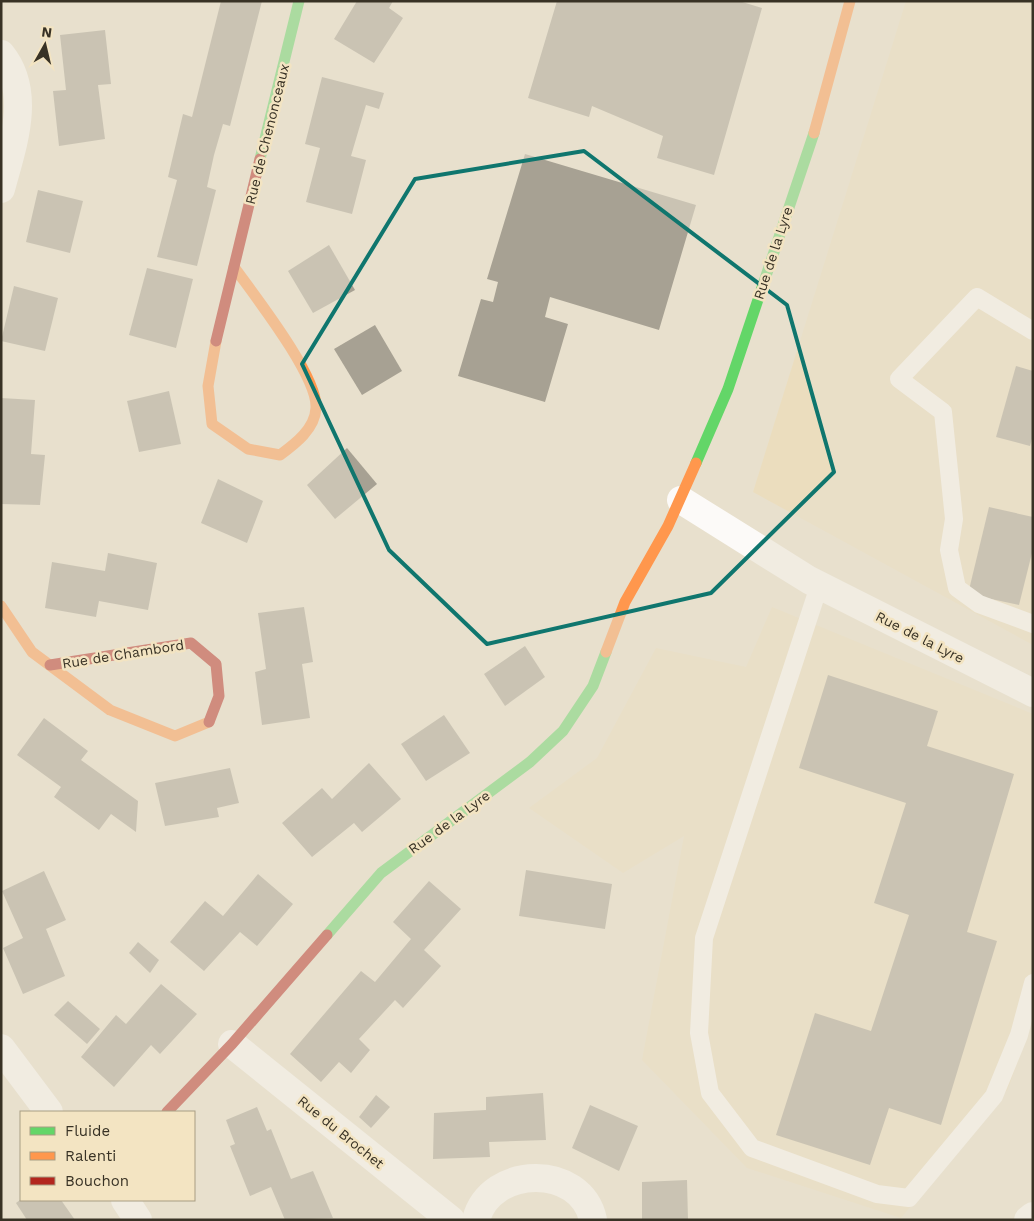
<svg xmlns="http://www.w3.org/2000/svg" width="1034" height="1221" font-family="'Work Sans',sans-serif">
<rect width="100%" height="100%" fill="#e8e0cd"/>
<!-- built -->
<g fill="#ebddbe">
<polygon points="906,1 1033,1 1033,645 753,492"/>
<polygon points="772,607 1033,714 1033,1019 1008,1089 901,1218 747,1168 642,1060 684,836 623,873 529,808 597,758 656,648 746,667"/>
</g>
<!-- building -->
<g fill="#a7a193">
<polygon points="221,1 262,1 230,126 223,124 214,155 207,187 216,190 197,266 157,257 177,180 168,177 183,114 192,117"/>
<polygon points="357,1 393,1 389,8 403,18 374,63 334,39"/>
<polygon points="557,1 739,1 762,8 714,175 657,158 663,136 592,106 589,117 528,98"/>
<polygon points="105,30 111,84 98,85 105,139 59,146 53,91 66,90 60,35"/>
<polygon points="322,77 384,93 379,109 366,105 351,156 366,160 352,214 306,202 320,148 305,144"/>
<polygon points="525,154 696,205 659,330 550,297 545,317 568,324 545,402 458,376 481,299 493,302 498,282 487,279"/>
<polygon points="38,190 83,201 70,253 26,242"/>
<polygon points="329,245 355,290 313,313 288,271"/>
<polygon points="147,268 193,279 176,348 129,335"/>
<polygon points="14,286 58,298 45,351 1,341"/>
<polygon points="375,325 402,371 362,395 334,349"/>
<polygon points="1016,366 1033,371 1033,435 1030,446 996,437"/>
<polygon points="169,391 181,444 139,452 127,401"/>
<polygon points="1,398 35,400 31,454 45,455 40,505 1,504"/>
<polygon points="347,448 377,484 335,519 307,485"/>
<polygon points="218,479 263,501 247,543 201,523"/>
<polygon points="989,507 1033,517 1033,549 1019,605 968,594"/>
<polygon points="108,553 157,563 148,610 99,601 96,617 45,608 52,562 105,571"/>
<polygon points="304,607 313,662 302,664 310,718 262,725 255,672 266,669 258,613"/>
<polygon points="525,646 545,677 505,706 484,674"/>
<polygon points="828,675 938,711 927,746 1014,774 967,932 997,941 941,1125 889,1108 870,1165 776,1135 815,1013 871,1031 909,915 874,903 906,803 799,768"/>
<polygon points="444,715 470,753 426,781 401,744"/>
<polygon points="44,718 88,751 81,760 138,801 136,832 111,814 99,830 54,797 61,787 17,755"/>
<polygon points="369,763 401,799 362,832 354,823 312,857 282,823 322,788 332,799"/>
<polygon points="230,768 239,803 217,808 219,817 165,826 155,783"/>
<polygon points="526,870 612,884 605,929 519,916"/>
<polygon points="44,871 66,920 46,929 65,976 23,994 3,948 23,938 2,891"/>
<polygon points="258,874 293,904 257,946 240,932 204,971 170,942 205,901 223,916"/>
<polygon points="429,881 461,909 424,950 441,966 403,1008 395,1000 359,1039 370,1050 351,1073 339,1062 321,1082 290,1054 361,971 375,982 411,939 393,922"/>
<polygon points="138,942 159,960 150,973 129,953"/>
<polygon points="161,984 197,1014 160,1054 151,1045 114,1087 81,1057 116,1015 126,1024"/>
<polygon points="68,1001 100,1029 87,1044 54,1015"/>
<polygon points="543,1093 546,1140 489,1142 490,1157 433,1159 434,1113 486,1110 486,1097"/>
<polygon points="376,1095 390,1107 371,1128 359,1117"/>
<polygon points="590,1105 638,1126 619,1171 572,1148"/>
<polygon points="257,1107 267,1131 271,1129 291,1179 313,1171 333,1218 285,1220 271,1187 250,1196 230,1146 235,1144 226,1120"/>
<polygon points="687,1180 688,1220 642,1220 642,1182"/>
<polygon points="20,1200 61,1200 75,1220 27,1220 16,1203"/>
</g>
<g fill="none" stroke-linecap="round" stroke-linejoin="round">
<!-- lane -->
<g stroke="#fcfaf8" stroke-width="18">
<polyline points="1033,331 977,297 899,379 943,412 954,519 949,550 957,588 979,604 1033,624"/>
<polyline points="819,586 704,938 699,1033 710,1093 752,1148 877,1194 909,1198 994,1096 1019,1035 1033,983"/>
</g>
<!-- street -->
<g stroke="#fcfaf8" stroke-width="28">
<path d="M1,54c32,39 11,93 0,135"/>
<polyline points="681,500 809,580 1033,693"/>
<polyline points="232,1044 451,1220"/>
<polyline points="1,1048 49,1112"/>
<polyline points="125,1200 138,1220"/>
<path d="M476,1220c14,-55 105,-57 117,0"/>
<polyline points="1028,1220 1033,1216"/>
</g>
<!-- fast -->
<g stroke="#63d668" stroke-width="11">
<polyline points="260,159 299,1"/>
<polyline points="696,463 728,389 814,133"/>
<polyline points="327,935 381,873 530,762 563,731 593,686 606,652"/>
</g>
<!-- slow -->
<g stroke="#ff974d" stroke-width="11">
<polyline points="814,133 850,1"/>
<path d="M216,341l-8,45 4,38 36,25 32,6c15,-11 35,-26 36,-47 2,-32 -62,-113 -82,-141"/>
<polyline points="1,606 32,652 110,710 175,736 209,722"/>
<polyline points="606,652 625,602 668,526 696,463"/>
</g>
<!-- jam -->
<g stroke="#b3261e" stroke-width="11">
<polyline points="216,341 260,159"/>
<polyline points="50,665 191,643 216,664 219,696 209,722"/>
<polyline points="167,1112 232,1044 327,935"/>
</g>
</g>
<!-- marked area -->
<path d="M0 0H1034V1221H0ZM584,151l203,154 47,167 -123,121 -224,51 -98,-94 -87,-186 113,-185z" fill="#e8e0cd" fill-opacity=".55" fill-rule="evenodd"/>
<path fill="none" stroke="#0f766e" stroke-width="4" stroke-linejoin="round" d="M584,151l203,154 47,167 -123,121 -224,51 -98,-94 -87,-186 113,-185z"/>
<g text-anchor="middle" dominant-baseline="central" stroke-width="5" stroke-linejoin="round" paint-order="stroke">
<!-- street labels -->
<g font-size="14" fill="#383225" stroke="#f3e4c2">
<text transform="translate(267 134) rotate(-76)">Rue de Chenonceaux</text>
<text transform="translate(773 253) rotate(-72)">Rue de la Lyre</text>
<text transform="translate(920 637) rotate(27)">Rue de la Lyre</text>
<text transform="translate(123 654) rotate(-9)">Rue de Chambord</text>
<text transform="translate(449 822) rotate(-36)">Rue de la Lyre</text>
<text transform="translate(341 1132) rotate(39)">Rue du Brochet</text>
</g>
</g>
<!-- border -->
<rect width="1034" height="1221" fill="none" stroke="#383225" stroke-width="5"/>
<!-- legend -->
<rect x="20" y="1111" width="175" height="90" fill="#f3e4c2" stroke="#a89d83"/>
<rect x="30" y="1127" width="25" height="8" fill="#63d668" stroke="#a89d83"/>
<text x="65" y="1136" font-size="15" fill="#383225">Fluide</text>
<rect x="30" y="1152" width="25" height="8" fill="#ff974d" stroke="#a89d83"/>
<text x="65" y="1161" font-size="15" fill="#383225">Ralenti</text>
<rect x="30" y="1177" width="25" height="8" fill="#b3261e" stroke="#a89d83"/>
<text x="65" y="1186" font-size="15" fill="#383225">Bouchon</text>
<!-- north arrow -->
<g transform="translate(45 45) rotate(8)" stroke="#f3e4c2" stroke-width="4" paint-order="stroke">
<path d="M0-4L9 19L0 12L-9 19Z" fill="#383225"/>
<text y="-8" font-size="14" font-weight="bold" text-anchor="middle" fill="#383225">N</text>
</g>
</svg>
